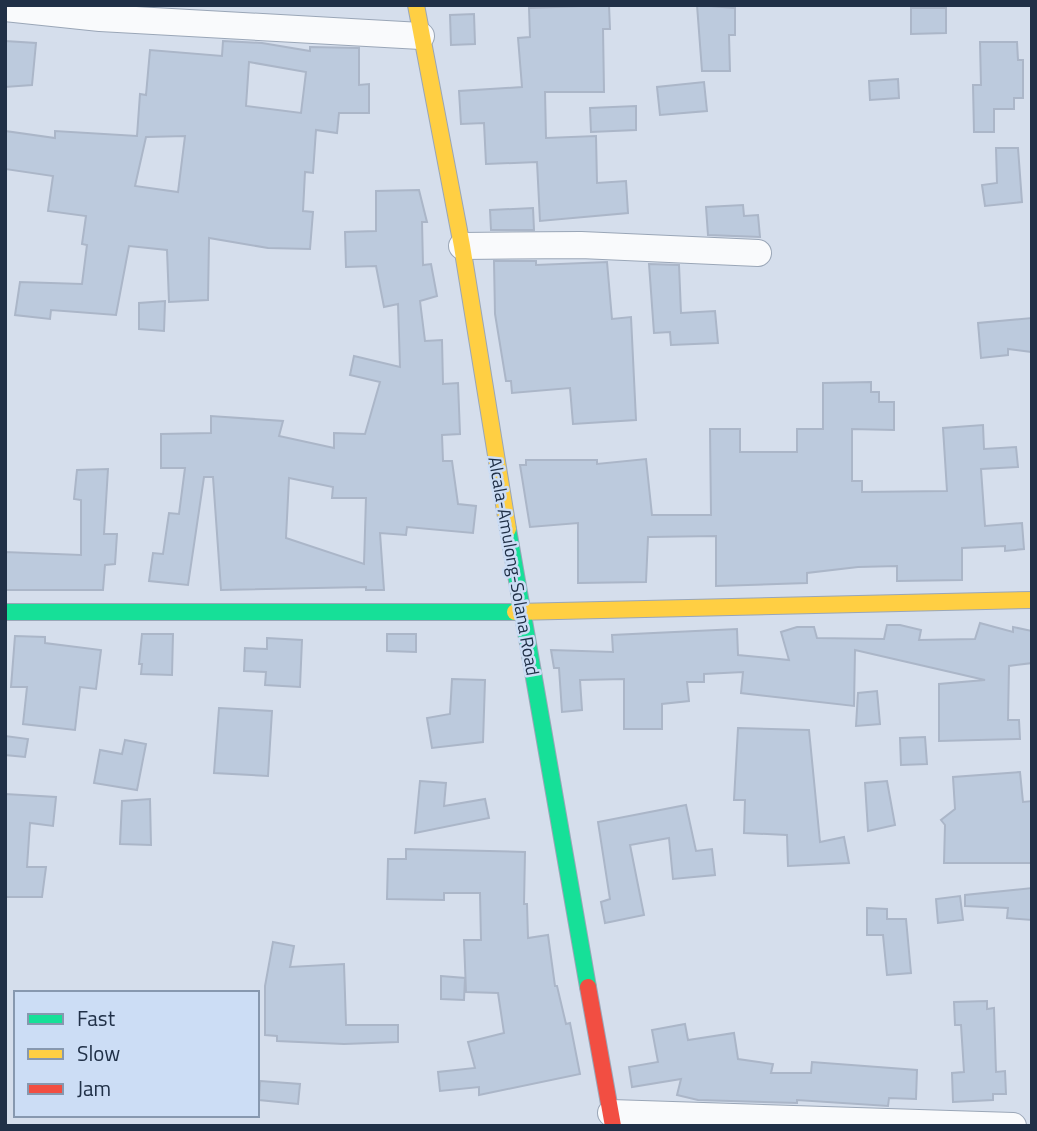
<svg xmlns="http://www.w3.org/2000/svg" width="1037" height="1131" font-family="'Titillium Web',sans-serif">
<rect width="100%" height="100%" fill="#d5deec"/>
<!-- building -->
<g fill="#bccadd" stroke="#abb6c8" stroke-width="2" fill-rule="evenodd">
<polygon points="609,5 610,29 603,29 604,92 545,92 546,138 596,136 597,183 626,181 628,213 540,221 537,162 486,164 484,123 461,124 459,91 522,87 518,38 530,37 529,8"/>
<polygon points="697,5 735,8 735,35 729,35 730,71 702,71"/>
<polygon points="911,8 946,8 946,33 911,34"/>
<polygon points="474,14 475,44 451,45 450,15"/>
<polygon points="5,41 36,43 32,85 5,87"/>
<path d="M223,41l39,2 48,8v-4l49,1v37l10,-1v29h-30l-2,20 -21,-3 -3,43 -8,-1 -2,39 10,1 -3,37 -42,-1 -59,-10 -1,62 -39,2 -2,-52 -38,-4 -13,69 -65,-5 -1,9 -35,-4 5,-33 62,2 5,-39 -5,-1 4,-28 -38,-5 5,-35 -48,-7v-38l50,7v-7l82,5 3,-42 6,1 4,-45 72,6zM249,62l57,10 -5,41 -55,-7zM185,136l-7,56 -43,-6 11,-49z"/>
<polygon points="980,42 1017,42 1018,60 1023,60 1023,98 1014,98 1014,109 994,109 994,132 974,132 973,85 981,85"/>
<polygon points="898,79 899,98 870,100 869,81"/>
<polygon points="704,82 707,111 660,115 657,87"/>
<polygon points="636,106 636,130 591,132 590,108"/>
<polygon points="996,148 1018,148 1022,202 985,206 982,185 997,183"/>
<path d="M419,190l8,32h-5l1,43 8,-1 6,32 -17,5 5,40 17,-1 1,44 15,-1 2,51 -18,1 1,26h9l6,43 18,2 -3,27 -66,-6 -1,8 -26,-2 4,57h-18v-3l-145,3 -8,-113h-9l-16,108 -39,-4 4,-28 10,1 6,-41 10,1 6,-46h-24v-34l50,-1v-17l72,5 -4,15 55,12v-15l31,1 15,-52 -30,-7 4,-19 46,11 -2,-63 -14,3 -8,-41 -30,1 -1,-35 31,-1v-40zM289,478l44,9 -1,11h34l-2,66 -78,-26z"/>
<polygon points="743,205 744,216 758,215 760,237 708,235 706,207"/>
<polygon points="533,208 534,230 491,230 490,210"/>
<polygon points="494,261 536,261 536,265 607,262 612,319 631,317 636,420 573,424 570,388 512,393 511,381 506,381 495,314"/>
<polygon points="649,264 679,265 681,313 715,311 718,343 671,345 670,332 654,333"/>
<polygon points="165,301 164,331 139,329 139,303"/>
<polygon points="1032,318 1032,352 1008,349 1008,355 981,358 978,323"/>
<polygon points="871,382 871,392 879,392 879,402 894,402 894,430 852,429 852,481 862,481 862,492 947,491 943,428 983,425 984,449 1016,447 1018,467 981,469 985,526 1022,523 1024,549 1005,551 1005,546 962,548 962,580 897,581 897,566 858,567 807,573 807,583 716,586 716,536 648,537 646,582 578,583 578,523 530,527 520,465 526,465 526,460 597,460 597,464 646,459 652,515 711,515 710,429 740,429 740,452 797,452 797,429 823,429 823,383"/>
<polygon points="108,469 104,534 117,534 115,564 105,565 103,590 5,590 5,552 81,555 81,500 74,499 77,470"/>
<polygon points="980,623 1013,632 1013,627 1032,631 1032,663 1009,666 1008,720 1019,720 1020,739 939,741 939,684 985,680 855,650 854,706 741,693 743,672 704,674 704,682 687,682 689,701 662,704 662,729 624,729 624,679 580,680 582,710 562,712 559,668 554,668 551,650 613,652 612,635 737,629 738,655 789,660 781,632 797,627 814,627 817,638 884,639 887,625 900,625 921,630 919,640 975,639"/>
<polygon points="142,634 173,634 172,675 141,674 142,664 139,664"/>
<polygon points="387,634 416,634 416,652 387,651"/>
<polygon points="15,636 45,637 45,643 101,650 96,689 80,687 75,730 23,724 27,687 11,687"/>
<polygon points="267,638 302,640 300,687 265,685 266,672 244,671 245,648 267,649"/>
<polygon points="452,679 485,680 483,742 432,748 427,718 450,714"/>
<polygon points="877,691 880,724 856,726 858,693"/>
<polygon points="219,708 272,711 268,776 214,773"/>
<polygon points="738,728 809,730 820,842 844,837 849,863 788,866 787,835 744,833 745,800 734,800"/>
<polygon points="5,736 28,739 25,757 5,755"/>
<polygon points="925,737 927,764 901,765 900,738"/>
<polygon points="125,740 146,744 137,790 94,783 100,750 122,754"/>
<polygon points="1020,772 1023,802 1032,801 1032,863 944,863 945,825 941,820 955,809 953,777"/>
<polygon points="420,781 446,783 444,806 485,799 489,818 415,833"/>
<polygon points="887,781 895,825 868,831 865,783"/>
<polygon points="5,794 56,797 53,826 30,823 27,867 46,867 42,897 5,897"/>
<polygon points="150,799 151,845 120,844 122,801"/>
<polygon points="686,805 696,851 712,849 715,875 673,879 669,838 630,845 644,915 605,923 601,902 610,899 598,822"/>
<polygon points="406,849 525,852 524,904 527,904 528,938 548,935 555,986 557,986 566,1024 570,1023 580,1074 479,1095 479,1087 440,1091 438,1072 475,1068 468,1042 504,1033 498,993 466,992 464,940 481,940 480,893 444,893 444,900 387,899 388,859 406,859"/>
<polygon points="1032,888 1032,920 1007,918 1008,908 965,906 965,895"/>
<polygon points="960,896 963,920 938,923 936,899"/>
<polygon points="867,908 887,909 887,919 906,919 911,973 887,975 883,935 867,935"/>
<polygon points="273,942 294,946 290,967 344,964 346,1025 398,1025 398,1042 344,1044 277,1041 277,1036 265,1035 265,986"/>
<polygon points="441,976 465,978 464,1000 441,999"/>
<polygon points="987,1001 987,1009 994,1008 996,1072 1005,1071 1006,1094 993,1094 993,1100 953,1102 952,1073 964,1072 961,1025 955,1025 954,1002"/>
<polygon points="685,1024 688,1040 734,1033 738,1059 773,1064 771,1073 811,1073 812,1062 917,1070 916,1099 889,1098 888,1106 797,1100 797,1103 698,1100 677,1095 681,1079 632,1087 629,1067 658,1062 652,1030"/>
<polygon points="260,1081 300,1084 298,1104 259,1100"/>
</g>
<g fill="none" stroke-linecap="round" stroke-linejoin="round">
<!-- street casing -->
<g stroke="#9aa6b7" stroke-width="28">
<g id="street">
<polyline points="5,8 100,18 421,36"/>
<polyline points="462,246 581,245 758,253"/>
<polyline points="611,1113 1013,1126"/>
</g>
</g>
<!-- fast casing -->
<g stroke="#9aa6b7" stroke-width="18">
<g id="fast">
<polyline points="508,529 588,987"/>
<polyline points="5,612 515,612"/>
</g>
</g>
<!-- slow casing -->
<g stroke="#9aa6b7" stroke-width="18">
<g id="slow">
<polyline points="416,5 462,246 508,529"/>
<polyline points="515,612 1032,600"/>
</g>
</g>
<!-- jam casing -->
<g stroke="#9aa6b7" stroke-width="18">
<polyline id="jam" points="588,987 613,1126"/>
</g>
<!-- street -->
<use href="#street" stroke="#f9fafc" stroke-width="26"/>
<!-- fast -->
<use href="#fast" stroke="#16e098" stroke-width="16"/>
<!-- slow -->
<use href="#slow" stroke="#ffcf43" stroke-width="16"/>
<!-- jam -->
<use href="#jam" stroke="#f24e42" stroke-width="16"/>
</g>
<g text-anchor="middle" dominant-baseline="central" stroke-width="5" stroke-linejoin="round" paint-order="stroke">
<!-- street labels -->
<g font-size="18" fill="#203047" stroke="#ccddf5">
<text transform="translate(514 566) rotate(80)">Alcala-Amulong-Solana Road</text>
</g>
</g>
<!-- border -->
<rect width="1037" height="1131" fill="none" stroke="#203047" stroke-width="14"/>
<!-- legend -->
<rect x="14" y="991" width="245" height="126" fill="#ccddf5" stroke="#8798af" stroke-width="2"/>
<rect x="28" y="1014" width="35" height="10" fill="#16e098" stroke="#8798af" stroke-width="2"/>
<text x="77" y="1026" font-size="21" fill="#203047">Fast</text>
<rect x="28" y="1049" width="35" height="10" fill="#ffcf43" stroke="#8798af" stroke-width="2"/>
<text x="77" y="1061" font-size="21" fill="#203047">Slow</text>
<rect x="28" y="1084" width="35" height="10" fill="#f24e42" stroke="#8798af" stroke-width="2"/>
<text x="77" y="1096" font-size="21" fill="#203047">Jam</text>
</svg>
